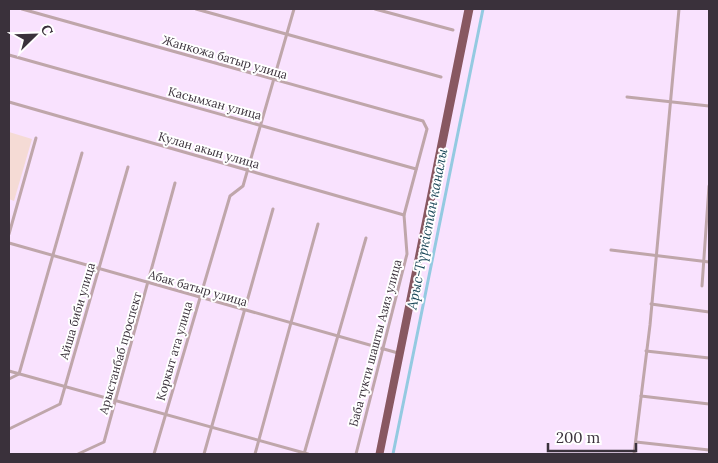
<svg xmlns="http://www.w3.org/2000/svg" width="718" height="463" font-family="Lora,serif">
<rect width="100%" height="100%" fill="#f9e2fe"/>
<!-- education -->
<polygon fill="#f5dbd5" points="9,132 32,139 14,201 9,199"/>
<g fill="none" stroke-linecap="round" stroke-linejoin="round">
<!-- canal -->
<polyline stroke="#94cae1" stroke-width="3" points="393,454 483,9"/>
<!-- minor -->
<g stroke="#bfa6aa" stroke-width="3">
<polyline points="22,9 423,121 427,129 404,215 407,254 356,454"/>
<polyline points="196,9 441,77"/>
<polyline points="375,9 453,30"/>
<polyline points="9,55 416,169"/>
<polyline points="627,97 709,106"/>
<polyline points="9,102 404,215"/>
<polyline points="9,234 36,138"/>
<polyline points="9,243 398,353"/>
<polyline points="611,250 709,262"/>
<polyline points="702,286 709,186"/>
<polyline points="651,304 709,312"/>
<polyline points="646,351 709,358"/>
<polyline points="9,371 308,454"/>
<polyline points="9,379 19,374 82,153"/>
<polyline points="641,396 709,404"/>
<polyline points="9,429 60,404 128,167"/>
<polyline points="636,442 709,450"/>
<polyline points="78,454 104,442 175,183"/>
<polyline points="154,454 230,196 243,186 294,9"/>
<polyline points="204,454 273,209"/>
<polyline points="255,454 318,224"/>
<polyline points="304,454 366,238"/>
<polyline points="634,454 650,325 679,9"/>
</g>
<!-- highway -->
<g stroke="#885861" stroke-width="5">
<polyline points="378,454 467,9"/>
<polyline points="381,454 471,9"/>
</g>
</g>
<g text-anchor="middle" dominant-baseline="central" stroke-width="4" stroke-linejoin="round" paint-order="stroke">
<!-- street labels -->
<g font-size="12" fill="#3a313b" stroke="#fff">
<text transform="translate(225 57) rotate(16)">Жанкожа батыр улица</text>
<text transform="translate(215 103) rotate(15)">Касымхан улица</text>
<text transform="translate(209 150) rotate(16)">Кулан акын улица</text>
<text transform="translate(198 288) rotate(16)">Абак батыр улица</text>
<text transform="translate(77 311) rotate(-74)">Айша биби улица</text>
<text transform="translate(375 343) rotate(-75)">Баба тукти шашты Азиз улица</text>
<text transform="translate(174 351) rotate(-74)">Коркыт ата улица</text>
<text transform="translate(120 353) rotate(-74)">Арыстанбаб проспект</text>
</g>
<!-- water labels -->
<g font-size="14" font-style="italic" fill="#1c495a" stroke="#fff">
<text transform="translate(427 229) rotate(-79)">Арыс-Түркістан каналы</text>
</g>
</g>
<!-- border -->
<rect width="718" height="463" fill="none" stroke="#3a313b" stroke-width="20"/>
<!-- north arrow -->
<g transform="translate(35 35) rotate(67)" stroke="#ffffff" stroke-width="4" paint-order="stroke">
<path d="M0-4L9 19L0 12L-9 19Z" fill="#3a313b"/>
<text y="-8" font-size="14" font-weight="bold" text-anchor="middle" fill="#3a313b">С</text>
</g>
<!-- scale -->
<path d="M548 443v8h88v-8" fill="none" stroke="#3a313b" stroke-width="2.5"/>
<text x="556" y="443" font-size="15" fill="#3a313b" stroke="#ffffff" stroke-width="4" paint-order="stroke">200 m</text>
</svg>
